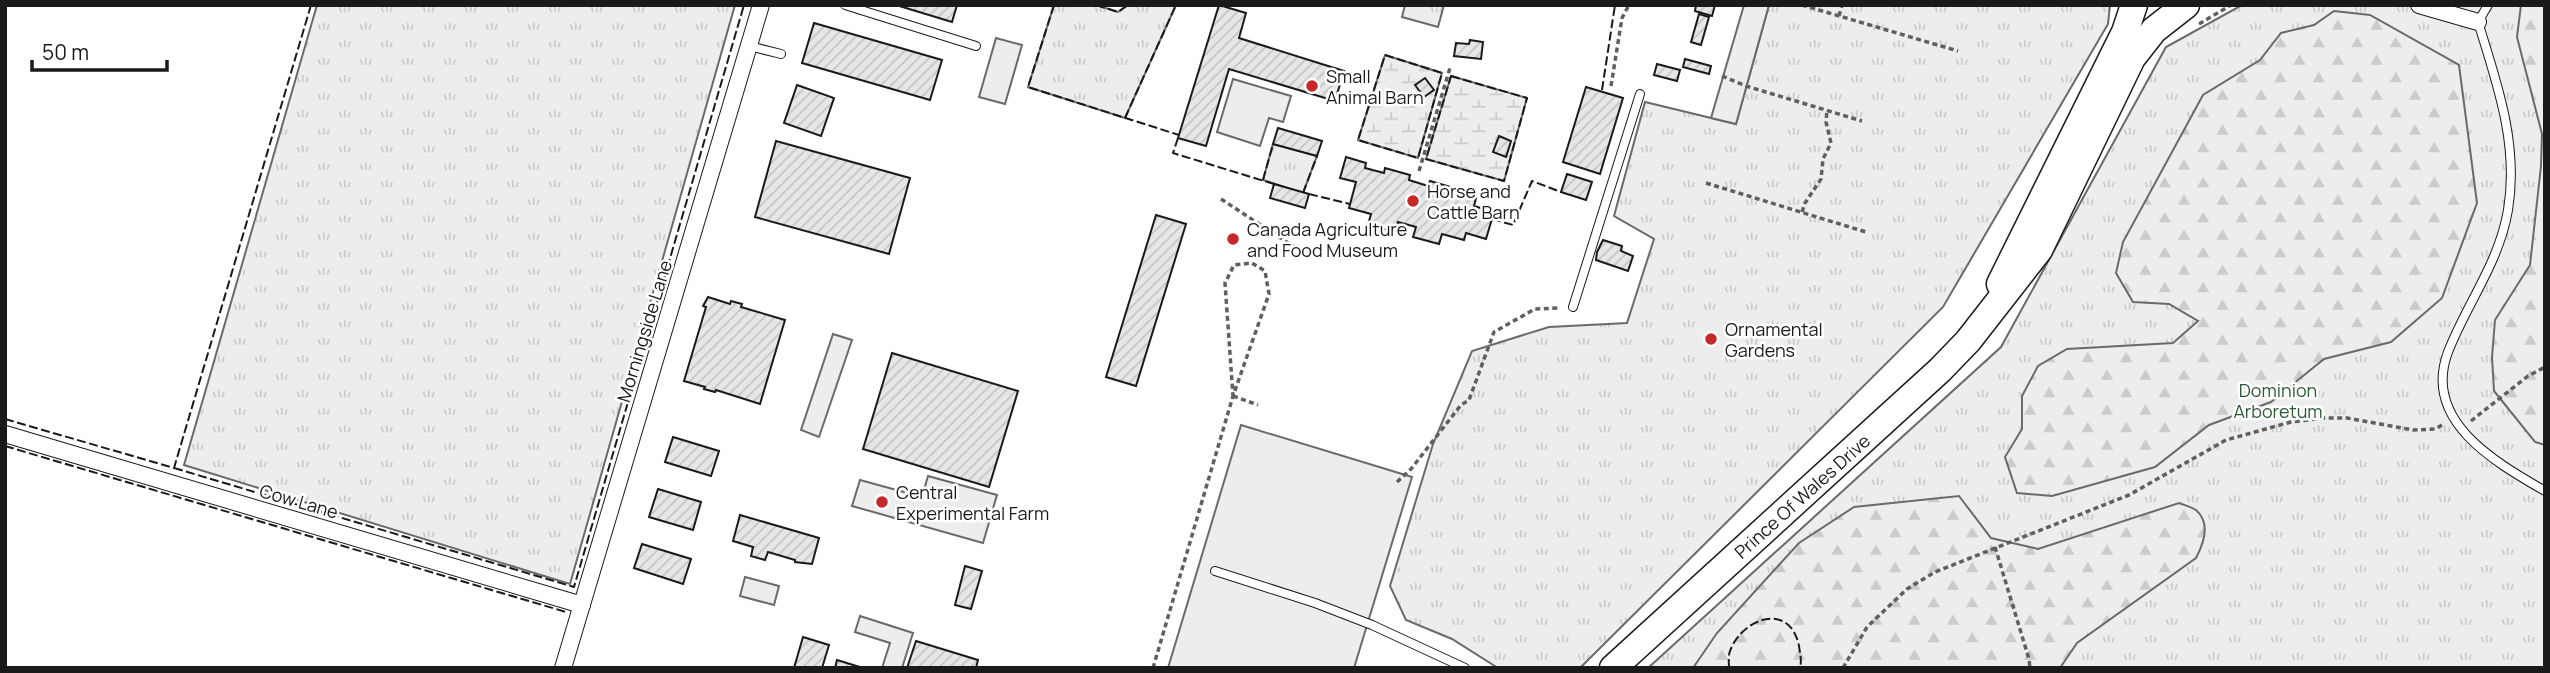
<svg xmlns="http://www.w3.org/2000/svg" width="2550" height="673" font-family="Manrope,sans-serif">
<defs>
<pattern id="grass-tufts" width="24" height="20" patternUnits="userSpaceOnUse" patternTransform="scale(1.75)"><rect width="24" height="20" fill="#ededed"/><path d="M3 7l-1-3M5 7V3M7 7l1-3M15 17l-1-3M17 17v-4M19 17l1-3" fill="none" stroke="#cbcbcb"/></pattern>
<pattern id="forest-firs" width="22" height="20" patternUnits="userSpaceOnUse" patternTransform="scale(1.75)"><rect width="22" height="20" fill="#ededed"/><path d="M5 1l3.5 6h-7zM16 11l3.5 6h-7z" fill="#cbcbcb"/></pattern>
<pattern id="wetland-marsh" width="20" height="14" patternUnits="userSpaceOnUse" patternTransform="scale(1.75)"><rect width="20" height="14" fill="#ededed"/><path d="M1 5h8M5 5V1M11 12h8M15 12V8" fill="none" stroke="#cbcbcb"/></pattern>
<pattern id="building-hatch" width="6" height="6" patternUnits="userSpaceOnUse" patternTransform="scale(1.75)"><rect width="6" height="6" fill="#e6e6e6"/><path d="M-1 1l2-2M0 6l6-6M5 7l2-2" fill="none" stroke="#c5c5c5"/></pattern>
</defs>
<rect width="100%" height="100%" fill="#fff"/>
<!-- grass -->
<g fill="url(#grass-tufts)" stroke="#6a6a6a" stroke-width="2">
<polygon points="317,5 735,5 570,584 184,465"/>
<polygon points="1054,5 1096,5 1118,12 1128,5 1176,5 1125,118 1028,87"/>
<polygon points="1405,5 1444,5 1438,27 1402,17"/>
<polygon points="1769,5 2110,5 2108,24 1943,307 1580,668 1498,668 1452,639 1406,620 1390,586 1433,444 1472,351 1549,327 1627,323 1654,239 1614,216 1645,102 1736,124"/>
<polygon points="2242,5 2545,5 2545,668 1648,668 2001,347 2166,47"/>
<polygon points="1273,144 1317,156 1303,193 1263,180"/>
</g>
<!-- forest -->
<g fill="url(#forest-firs)" stroke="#6a6a6a" stroke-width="2">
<polygon points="2521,5 2545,5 2545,445 2535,442 2494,391 2492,357 2495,320 2530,265 2541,166 2542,134 2517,37"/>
<polygon points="2334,11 2370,15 2459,65 2477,203 2442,298 2391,342 2324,359 2271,402 2209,425 2155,467 2052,496 2017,493 2005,457 2022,429 2022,396 2038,366 2067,349 2173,343 2198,321 2169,304 2133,302 2116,273 2123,242 2203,95 2260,60 2281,33 2314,25"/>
<path d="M1959,496l32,42 47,11 141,-46c5,2 13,4 17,7 15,13 8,33 0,48l-119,85 -17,25h-367l24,-35 82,-90 55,-36z"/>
</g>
<!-- wetland -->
<g fill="url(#wetland-marsh)" stroke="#6a6a6a" stroke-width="2">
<polygon points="1385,55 1442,73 1418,158 1358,140"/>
<polygon points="1451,76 1527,98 1504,181 1426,159"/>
</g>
<!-- built -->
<g fill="#ededed" stroke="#6a6a6a" stroke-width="2">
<polygon points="1744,5 1769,5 1736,124 1711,118"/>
<polygon points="996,38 1022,45 1005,104 979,97"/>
<polygon points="1233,79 1291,96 1283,122 1269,118 1260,146 1217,132"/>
<polygon points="833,334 852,340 819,437 801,430"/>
<polygon points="1241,425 1412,477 1354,668 1168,668"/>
<polygon points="928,476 997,495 983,543 852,506 860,480 922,497"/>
<polygon points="745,577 779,586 774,605 740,596"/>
<polygon points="860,616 913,633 902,668 882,668 890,643 855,632"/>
</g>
<!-- building -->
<g fill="url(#building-hatch)" stroke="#1a1a1a" stroke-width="2">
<polygon points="896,5 957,5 952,22"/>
<polygon points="1219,5 1246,13 1239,38 1344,71 1335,101 1229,69 1206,146 1178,138"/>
<polygon points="1696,5 1715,5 1712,16 1695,11"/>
<polygon points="1699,14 1709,17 1701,45 1691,42"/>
<polygon points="814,23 942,60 930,100 802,63"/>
<polygon points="1470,40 1483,42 1481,59 1454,56 1456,43 1469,44"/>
<polygon points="1685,59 1711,66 1709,74 1683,67"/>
<polygon points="1657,64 1680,70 1677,81 1654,75"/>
<polygon points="1425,78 1434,90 1424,97 1415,85"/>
<polygon points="797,85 834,98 821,136 784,123"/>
<polygon points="1586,87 1623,98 1600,174 1563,162"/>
<polygon points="1278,128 1322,141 1317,156 1273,144"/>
<polygon points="1499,136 1511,141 1506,157 1493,152"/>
<polygon points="776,141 910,178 889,254 755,217"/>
<polygon points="1346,157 1366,163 1365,168 1384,173 1385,168 1410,175 1409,180 1428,186 1430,181 1454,188 1453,192 1476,198 1474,206 1494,212 1486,239 1466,233 1464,240 1442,234 1439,244 1413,237 1416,227 1398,222 1395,232 1368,225 1371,214 1349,208 1356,182 1340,178"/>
<polygon points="1567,174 1592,182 1586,200 1561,192"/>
<polygon points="1274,184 1309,194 1305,208 1270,198"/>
<polygon points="1156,215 1186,224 1136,386 1106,377"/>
<polygon points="1603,240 1622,246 1621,251 1633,256 1628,271 1596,260 1597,252"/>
<polygon points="708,297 730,304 731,301 742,304 741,307 785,320 760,404 716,390 715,392 704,389 705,387 684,381 706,307 703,306"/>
<polygon points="892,353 1018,391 989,487 863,449"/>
<polygon points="673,437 719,451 711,476 665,462"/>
<polygon points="658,489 701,502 693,530 649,517"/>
<polygon points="740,515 819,538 812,564 795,562 795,560 768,552 765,560 751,556 753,547 733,541"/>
<polygon points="642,544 691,559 683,584 634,568"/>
<polygon points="965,566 982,571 971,609 955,605"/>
<polygon points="803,637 829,645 822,668 794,668"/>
<polygon points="916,641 978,660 976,668 907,668"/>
<polygon points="837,660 863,668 835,668"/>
</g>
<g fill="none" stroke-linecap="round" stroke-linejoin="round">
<!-- lane casing -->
<g stroke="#1a1a1a" stroke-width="10">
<g id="lane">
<polyline points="845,5 976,46"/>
<path d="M2488,5l-10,17c19,61 41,123 30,188 -9,53 -41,93 -60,142 -26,69 47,110 97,139"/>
<polyline points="749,46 781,54"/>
<polyline points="1573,307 1640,94"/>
<polyline points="1215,571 1315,603 1372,625 1465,668"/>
</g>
</g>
<!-- street casing -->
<g stroke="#1a1a1a" stroke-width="18">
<g id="street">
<polyline points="2419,5 2478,22"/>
<polyline points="5,434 582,605"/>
<polyline points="563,668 761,5"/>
</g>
</g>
<!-- primary casing -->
<g stroke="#1a1a1a" stroke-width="29">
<g id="primary">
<polyline points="2000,284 2125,32 2134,5"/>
<polyline points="1613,668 1940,370 1968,341 2039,250 2132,58 2154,30 2186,5"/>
</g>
</g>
<!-- path -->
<g stroke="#5f5f5f" stroke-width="3.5" stroke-dasharray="5 3.5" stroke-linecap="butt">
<polyline points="1802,5 1958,51"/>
<polyline points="1839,16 1842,5"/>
<polyline points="2199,24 2231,5"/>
<polyline points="1722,76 1746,86 1862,121"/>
<polyline points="1611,86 1622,18 1629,5"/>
<polyline points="1419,171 1450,68"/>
<polyline points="1706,183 1866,232"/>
<polyline points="1221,199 1299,250"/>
<polyline points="1802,212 1805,203 1821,179 1823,159 1831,143 1826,122 1827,110"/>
<polyline points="1233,396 1258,405"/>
<polyline points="2471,421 2528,376 2545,367"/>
<polyline points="1397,482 1411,469 1461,405 1469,400 1494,332 1535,309 1560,308"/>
<polyline points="1995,547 2029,659 2030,668"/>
<polyline points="1153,668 1233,396 1269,294 1265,271 1252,263 1234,265 1225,283 1233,396"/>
<polyline points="1843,668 1867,627 1907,589 1935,572 2129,495 2226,440 2291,422 2324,418 2347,418 2413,430 2435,429 2442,425"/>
</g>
<!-- lane -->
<use href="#lane" stroke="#fff" stroke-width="8"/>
<!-- street -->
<use href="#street" stroke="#fff" stroke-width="16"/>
<!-- primary -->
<use href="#primary" stroke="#fff" stroke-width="26"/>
<!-- fence -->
<g stroke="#1a1a1a" stroke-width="2" stroke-dasharray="9 3.5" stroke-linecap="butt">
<polyline points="1054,5 1028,87 1179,135"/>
<polyline points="1096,5 1118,12 1128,5"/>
<polygon points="1385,55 1442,73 1418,158 1358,140"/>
<polygon points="1451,76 1527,98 1504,181 1426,159"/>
<polyline points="1602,90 1615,5"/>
<polyline points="1125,118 1176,5"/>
<polyline points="1178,138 1173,153 1274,184"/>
<polyline points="1263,180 1273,144"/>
<polyline points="1303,193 1317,156"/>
<polyline points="1309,194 1350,204"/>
<polyline points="1492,219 1513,225 1532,181 1561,192"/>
<polyline points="5,419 174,468 311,5"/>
<polyline points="5,446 566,612"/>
<polyline points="174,468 574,587 744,5"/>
<path d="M1729,668c0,-5 -1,-12 1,-17 12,-33 60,-50 69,-5 1,8 3,14 1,22"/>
</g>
</g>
<!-- markers -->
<g fill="#c62828" stroke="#fff" stroke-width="2.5">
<circle cx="1312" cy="86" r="7"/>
<circle cx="1413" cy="201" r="7"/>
<circle cx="1233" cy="239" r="7"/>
<circle cx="1711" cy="339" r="7"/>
<circle cx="882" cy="502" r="7"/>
</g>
<g text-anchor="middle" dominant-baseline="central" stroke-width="5" stroke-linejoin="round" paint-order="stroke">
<!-- poi labels -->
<g font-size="18" fill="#1a1a1a" stroke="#fff" text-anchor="start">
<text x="1326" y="76">Small<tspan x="1326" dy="21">Animal Barn</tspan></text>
<text x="1427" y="191">Horse and<tspan x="1427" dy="21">Cattle Barn</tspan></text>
<text x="1247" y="229">Canada Agriculture<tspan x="1247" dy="21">and Food Museum</tspan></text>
<text x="1725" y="329">Ornamental<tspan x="1725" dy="21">Gardens</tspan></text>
<text x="896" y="492">Central<tspan x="896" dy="21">Experimental Farm</tspan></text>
</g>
<!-- street labels -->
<g font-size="18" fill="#1a1a1a" stroke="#fff">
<text transform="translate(644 331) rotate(-73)">Morningside Lane</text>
<text transform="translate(1802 496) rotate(-42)">Prince Of Wales Drive</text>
<text transform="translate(299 501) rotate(16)">Cow Lane</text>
</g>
<!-- park labels -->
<g font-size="18" fill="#2b5a34" stroke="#fff">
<text x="2278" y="390">Dominion<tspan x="2278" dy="21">Arboretum</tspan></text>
</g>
</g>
<!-- border -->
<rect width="2550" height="673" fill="none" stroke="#1a1a1a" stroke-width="14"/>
<!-- scale -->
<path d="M32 60v10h135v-10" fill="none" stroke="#1a1a1a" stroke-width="3.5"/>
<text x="42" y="60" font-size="21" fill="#1a1a1a" stroke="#ffffff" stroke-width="5" paint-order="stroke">50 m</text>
</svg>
